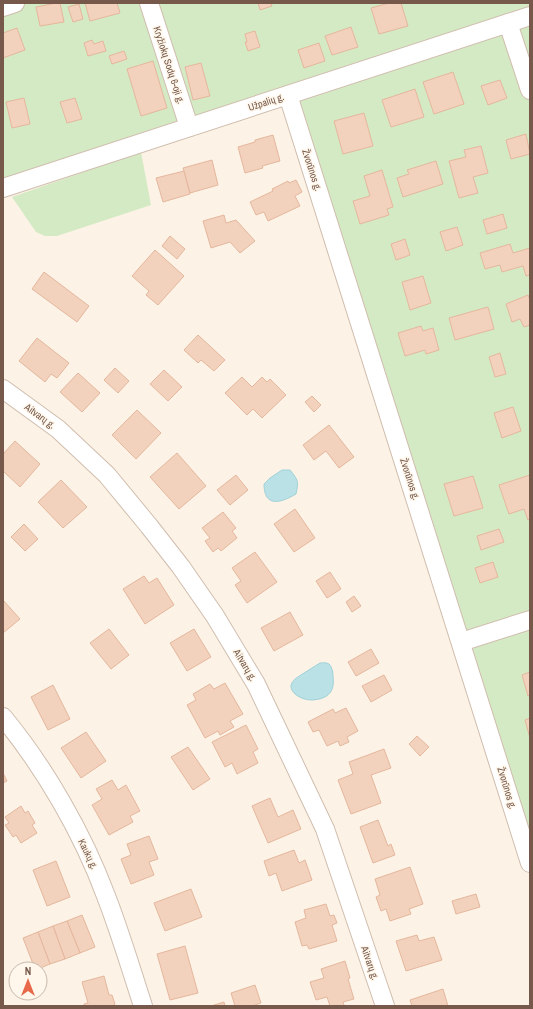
<svg xmlns="http://www.w3.org/2000/svg" width="533" height="1009" font-family="'Archivo Narrow',sans-serif">
<rect width="100%" height="100%" fill="#fcf3e6"/>
<!-- green -->
<g fill="#d4eac4">
<polygon points="3,3 530,3 530,856 279,91 3,178"/>
<polygon points="141,152 151,205 57,236 45,236 36,232 12,197"/>
</g>
<!-- water -->
<g fill="#bae1e6" stroke="#a0d1d8">
<path d="M282,470h8c8,10 9,11 6,24 -15,9 -32,14 -32,-10l6,-6z"/>
<path d="M320,663c3,0 6,-1 9,1 3,3 4,8 4,12 2,15 -4,23 -21,24 -6,0 -12,-2 -17,-6 -10,-10 1,-16 9,-21 5,-3 11,-7 16,-10z"/>
</g>
<!-- building -->
<g fill="#f2d1bd" stroke="#e5b79d">
<polygon points="56,3 60,3 64,22 40,26 36,7"/>
<polygon points="85,3 117,3 120,13 90,21"/>
<polygon points="258,3 271,3 272,6 260,10"/>
<polygon points="389,3 401,3 408,26 379,34 371,8"/>
<polygon points="79,4 83,19 73,22 68,7"/>
<polygon points="351,27 358,47 332,55 325,36"/>
<polygon points="17,28 25,50 3,58 3,33"/>
<polygon points="255,31 260,47 248,51 245,42 247,42 245,34"/>
<polygon points="92,40 94,44 103,41 106,51 88,56 84,43"/>
<polygon points="319,43 325,61 304,68 298,50"/>
<polygon points="124,51 127,59 112,64 109,56"/>
<polygon points="153,61 167,108 141,116 127,69"/>
<polygon points="201,63 210,96 193,100 185,67"/>
<polygon points="453,72 464,104 434,114 423,82"/>
<polygon points="500,80 507,98 488,105 481,86"/>
<polygon points="415,89 424,117 391,127 382,100"/>
<polygon points="24,98 30,124 12,128 6,102"/>
<polygon points="75,98 82,119 67,123 60,102"/>
<polygon points="364,113 373,146 343,154 334,121"/>
<polygon points="526,134 530,154 511,159 506,140"/>
<polygon points="273,135 280,161 262,166 263,168 245,173 238,147 255,142 255,140"/>
<polygon points="481,146 488,173 473,177 478,193 459,198 449,161 466,157 464,150"/>
<polygon points="212,160 218,185 190,193 183,168"/>
<polygon points="436,161 443,184 403,197 397,178 409,174 407,170"/>
<polygon points="382,170 393,207 387,209 389,215 360,224 353,201 370,196 364,176"/>
<polygon points="184,171 190,194 163,202 156,178"/>
<polygon points="296,180 302,192 295,196 300,206 268,221 264,212 256,215 250,202 273,191 272,189 288,181 289,183"/>
<polygon points="503,214 507,228 487,234 483,220"/>
<polygon points="224,215 226,223 236,220 255,241 240,253 230,242 211,248 203,221"/>
<polygon points="457,227 463,245 446,251 440,232"/>
<polygon points="170,236 185,249 177,259 162,246"/>
<polygon points="405,239 410,255 396,260 391,244"/>
<polygon points="510,244 513,253 530,248 530,275 526,276 523,266 502,272 500,265 485,269 480,253"/>
<polygon points="155,250 184,276 158,305 146,295 149,291 132,276"/>
<polygon points="44,272 89,306 77,322 32,289"/>
<polygon points="423,276 431,303 410,310 402,282"/>
<polygon points="528,295 530,300 530,325 524,327 520,319 512,322 506,304"/>
<polygon points="488,307 494,329 455,340 449,318"/>
<polygon points="421,326 423,331 433,328 439,350 426,354 425,350 405,356 398,333"/>
<polygon points="198,335 225,360 214,371 201,360 198,363 184,350"/>
<polygon points="37,338 69,363 57,378 51,374 45,382 19,361"/>
<polygon points="500,353 506,374 495,377 489,357"/>
<polygon points="115,368 129,381 118,393 104,380"/>
<polygon points="164,370 182,387 168,401 150,384"/>
<polygon points="78,373 100,393 82,412 60,392"/>
<polygon points="242,377 252,387 262,377 267,382 270,379 286,395 262,418 253,409 247,415 225,393"/>
<polygon points="312,396 321,405 314,412 305,402"/>
<polygon points="513,407 521,431 502,438 494,413"/>
<polygon points="137,410 161,433 136,459 112,435"/>
<polygon points="329,425 354,457 339,468 326,451 314,460 303,445"/>
<polygon points="15,441 40,464 20,487 3,471 3,454"/>
<polygon points="177,453 206,486 179,509 150,477"/>
<polygon points="236,475 248,490 230,505 217,490"/>
<polygon points="530,475 530,519 528,520 524,509 509,514 499,485"/>
<polygon points="473,476 483,508 454,516 444,484"/>
<polygon points="61,480 87,507 63,528 38,502"/>
<polygon points="295,509 315,538 294,552 274,524"/>
<polygon points="223,512 236,528 232,531 237,538 221,551 218,548 213,552 205,541 210,538 202,528"/>
<polygon points="24,524 38,539 25,551 11,537"/>
<polygon points="499,529 504,542 481,550 477,536"/>
<polygon points="255,552 277,582 247,603 235,585 241,581 232,568"/>
<polygon points="493,562 498,577 480,583 475,568"/>
<polygon points="330,572 341,589 327,598 316,581"/>
<polygon points="144,576 149,583 157,578 174,605 145,624 123,589"/>
<polygon points="354,596 361,606 352,612 346,602"/>
<polygon points="3,600 20,619 3,633"/>
<polygon points="290,612 303,635 274,651 261,628"/>
<polygon points="109,629 129,655 111,669 90,643"/>
<polygon points="194,629 211,657 187,671 170,643"/>
<polygon points="371,649 379,663 356,676 348,662"/>
<polygon points="530,672 530,695 528,696 522,675"/>
<polygon points="384,675 392,690 371,702 362,686"/>
<polygon points="225,683 243,714 230,721 234,727 220,735 218,731 205,738 187,705 196,700 193,694 210,684 214,689"/>
<polygon points="53,685 70,719 48,730 31,697"/>
<polygon points="346,708 358,731 347,737 349,742 340,746 338,741 327,746 319,730 313,732 308,722 333,709 335,713"/>
<polygon points="530,718 530,738 525,720"/>
<polygon points="246,725 258,749 253,752 258,763 237,774 232,763 225,767 212,742"/>
<polygon points="86,732 106,761 81,778 61,748"/>
<polygon points="417,736 429,747 420,756 409,744"/>
<polygon points="188,747 210,779 193,790 171,757"/>
<polygon points="384,749 391,768 371,775 381,803 351,814 338,780 353,774 349,762"/>
<polygon points="3,773 7,781 3,783"/>
<polygon points="112,780 118,790 126,785 140,811 130,816 133,822 109,835 92,805 102,799 96,789"/>
<polygon points="270,798 278,817 293,810 301,829 268,843 252,806"/>
<polygon points="21,806 25,813 28,811 35,823 32,825 37,833 21,843 16,835 13,837 5,825 9,823 5,817"/>
<polygon points="378,820 388,846 391,844 395,855 373,863 360,827"/>
<polygon points="149,836 158,859 149,862 154,875 131,884 121,859 131,855 127,844"/>
<polygon points="294,850 299,863 305,860 312,880 282,891 276,873 269,876 264,861"/>
<polygon points="56,861 70,897 47,906 33,870"/>
<polygon points="410,867 423,904 409,909 411,914 390,921 386,909 381,911 376,897 380,895 375,879"/>
<polygon points="191,889 202,917 165,931 154,903"/>
<polygon points="476,894 480,907 456,914 452,901"/>
<polygon points="326,904 330,916 334,915 337,923 332,925 337,941 309,949 307,945 302,946 295,922 306,918 304,910"/>
<polygon points="82,915 95,947 80,953 67,921"/>
<polygon points="67,921 80,953 65,959 53,926"/>
<polygon points="53,926 65,959 50,964 38,932"/>
<polygon points="38,932 50,964 38,969 35,969 23,938"/>
<polygon points="417,935 419,941 434,937 442,960 406,971 396,941"/>
<polygon points="185,946 198,993 170,1000 157,954"/>
<polygon points="345,961 350,978 348,979 354,999 343,1002 344,1005 342,1006 330,1006 327,997 316,1000 310,982 324,978 321,969"/>
<polygon points="104,976 109,995 112,995 115,1004 112,1006 84,1006 84,1004 88,1003 82,982"/>
<polygon points="255,985 261,1003 252,1006 235,1006 231,993"/>
<polygon points="443,989 448,1006 412,1006 410,1000"/>
<polygon points="224,1002 225,1006 211,1006"/>
</g>
<g fill="none" stroke-linecap="round" stroke-linejoin="round">
<!-- minor casing -->
<g stroke="#d0bdae" stroke-width="20">
<g id="minor">
<polyline points="149,3 189,127"/>
<polyline points="3,7 15,3"/>
<polyline points="508,23 530,90"/>
<polyline points="288,95 530,863"/>
<polyline points="3,188 530,16"/>
<polyline points="3,389 58,429 107,475 149,526 181,567 215,616 256,684 325,829 385,1006"/>
<polyline points="461,642 530,620"/>
<path d="M3,717c42,51 80,117 103,179 14,36 25,73 37,110"/>
</g>
</g>
<!-- minor -->
<use href="#minor" stroke="#fff" stroke-width="18"/>
</g>
<g text-anchor="middle" dominant-baseline="central" stroke-width="3" stroke-linejoin="round" paint-order="stroke">
<!-- street labels -->
<g font-size="10" fill="#76594a" stroke="#fff7ec">
<text transform="translate(169 65) rotate(72)">Kryžiokų Sodų 6-oji g.</text>
<text transform="translate(266 102) rotate(-18)">Užpalių g.</text>
<text transform="translate(312 170) rotate(72)">Žvorūnos g.</text>
<text transform="translate(40 416) rotate(36)">Aitvarų g.</text>
<text transform="translate(410 479) rotate(72)">Žvorūnos g.</text>
<text transform="translate(245 665) rotate(59)">Aitvarų g.</text>
<text transform="translate(507 788) rotate(73)">Žvorūnos g.</text>
<text transform="translate(88 854) rotate(64)">Kaukų g.</text>
<text transform="translate(370 963) rotate(71)">Aitvarų g.</text>
</g>
</g>
<!-- border -->
<rect width="533" height="1009" fill="none" stroke="#76594a" stroke-width="8"/>
<!-- north arrow -->
<g transform="translate(28 981)"><circle r="19" fill="#fff7ec" stroke="#c8b8ab"/>
<path d="M0-3L7 15L0 10L-7 15Z" fill="#e7694a"/>
<text y="-6" font-size="11" font-weight="bold" text-anchor="middle" fill="#76594a">N</text>
</g>
</svg>
